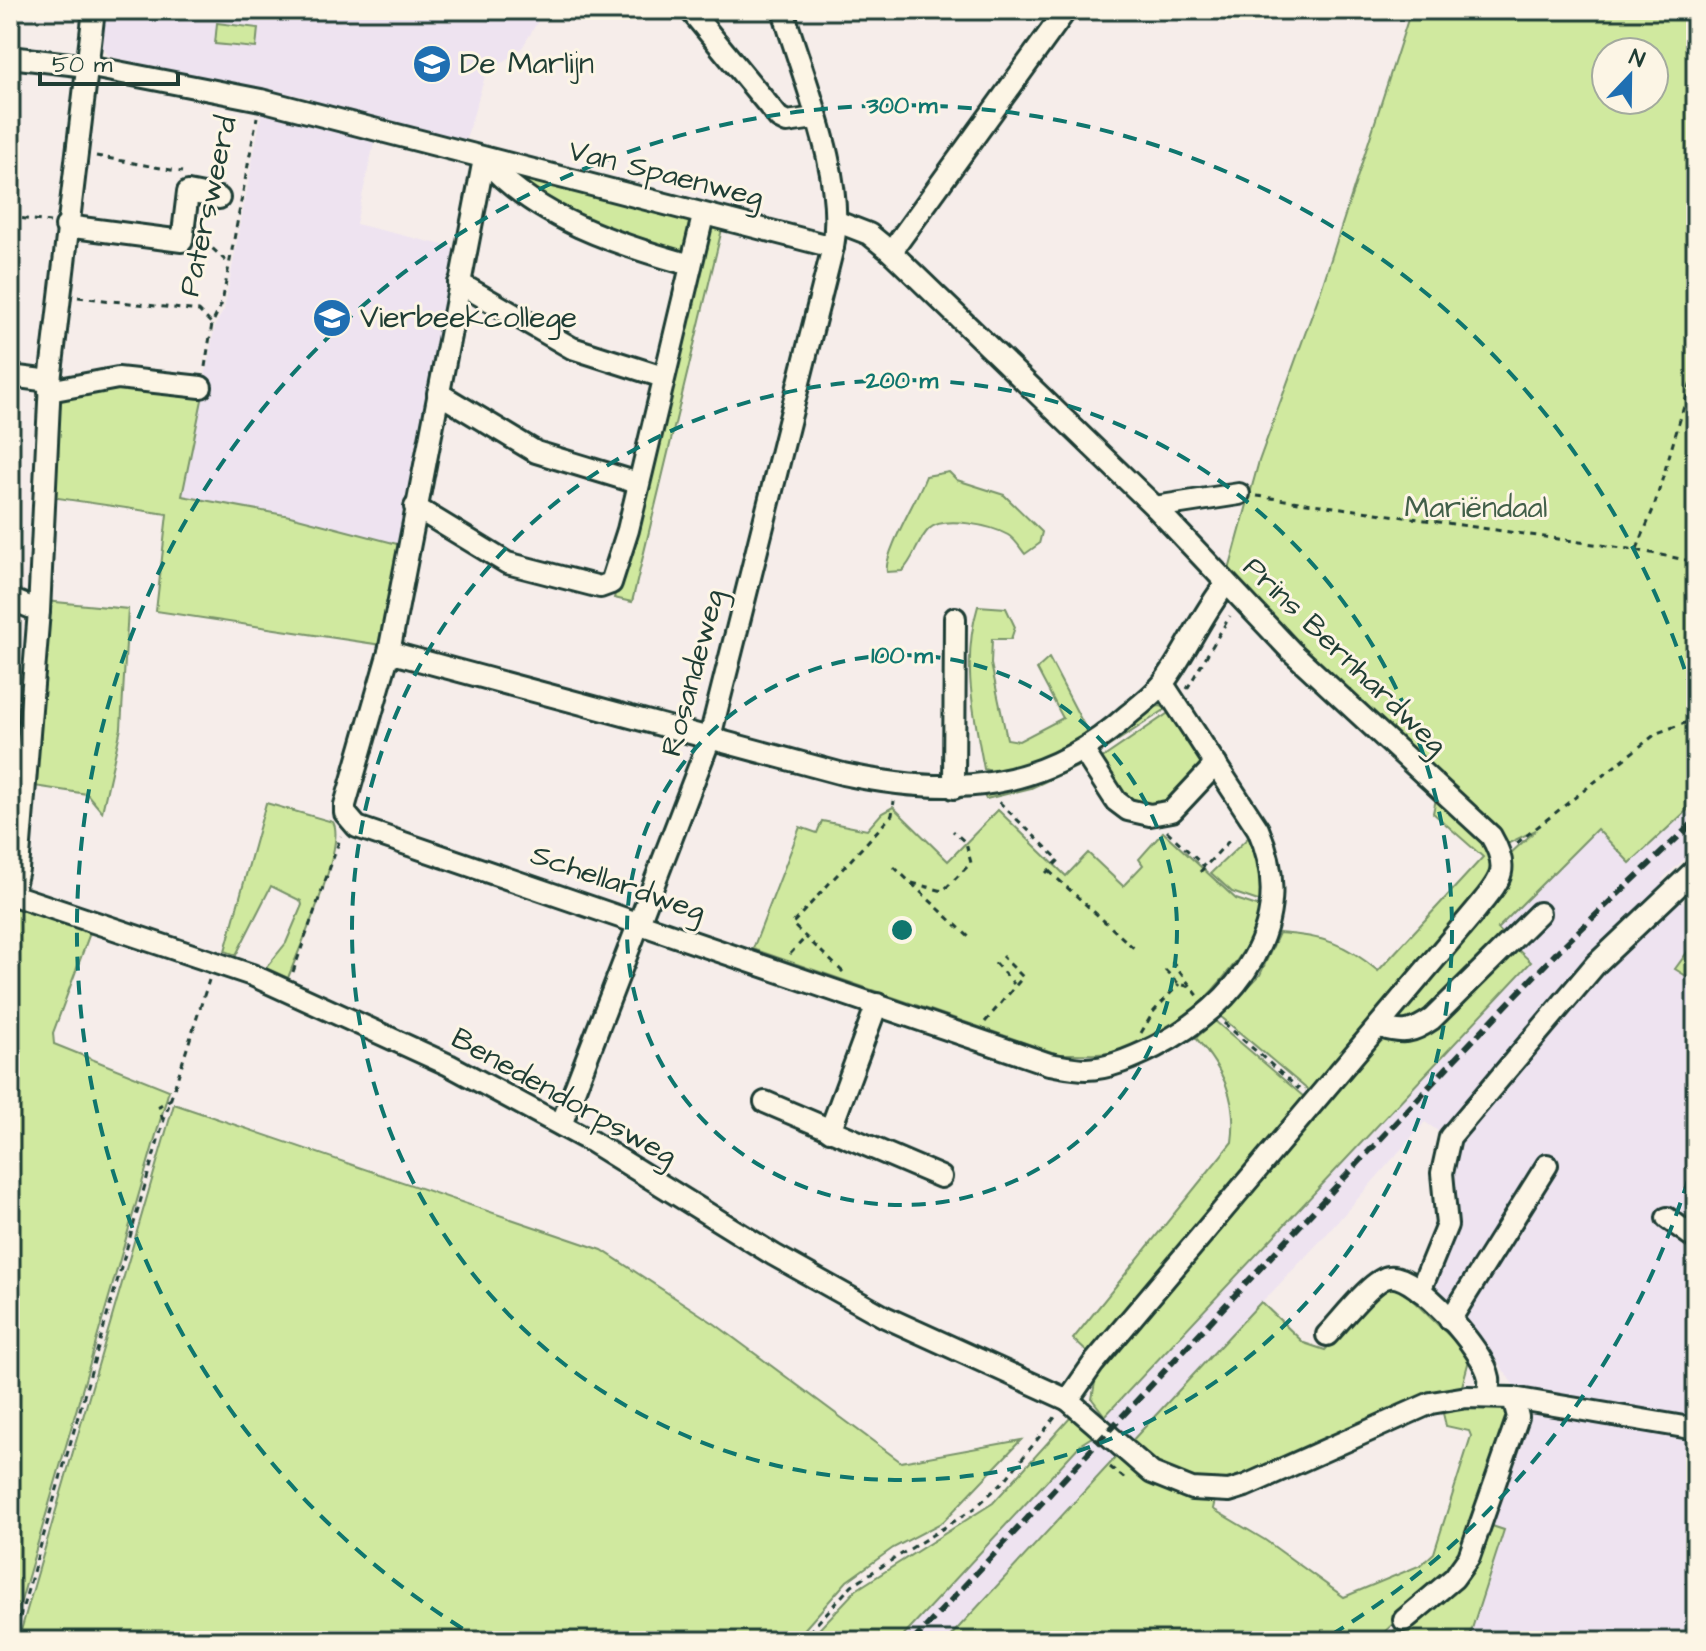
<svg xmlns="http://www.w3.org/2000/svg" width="1706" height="1651" font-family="'Architects Daughter',sans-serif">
<rect width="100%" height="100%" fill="#f6edea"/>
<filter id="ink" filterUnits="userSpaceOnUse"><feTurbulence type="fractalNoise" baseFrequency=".0125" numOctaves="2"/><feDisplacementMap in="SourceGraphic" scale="16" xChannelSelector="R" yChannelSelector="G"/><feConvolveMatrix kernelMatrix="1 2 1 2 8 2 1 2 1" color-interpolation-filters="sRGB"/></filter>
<g filter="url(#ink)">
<!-- built -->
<g fill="#eee3f0">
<polygon points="106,10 536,10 541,16 522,48 485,76 464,146 309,109 310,98 115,58 108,55 101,44"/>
<polygon points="263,105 376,134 356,224 459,249 401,545 290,516 182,496 215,325 224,310"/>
<polygon points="1696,802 1696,849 1662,879 1696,917 1696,1641 1468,1641 1504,1531 1486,1524 1524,1416 1514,1386 1480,1335 1418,1277 1442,1221 1444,1135 1425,1122 1325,1236 1131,1441 1105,1416 1531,962 1497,930 1597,829 1630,863"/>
<polygon points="1095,1435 1118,1455 946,1641 898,1641 1081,1443"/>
</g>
<!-- green -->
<g fill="#d0e99f" stroke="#78936a" stroke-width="2" fill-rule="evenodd">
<path d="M1411,10h285v792l-66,61 -33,-34 -100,100 9,9 -94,88 -22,-2 119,-149 2,-22 25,-23 -29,14 -279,-270 31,-113 63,-174zM1606,52h48v48h-48z"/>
<polygon points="217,23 258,28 256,48 215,44"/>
<polygon points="519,176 694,221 685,254 623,242 517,183"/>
<polygon points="711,226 722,229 632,602 614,598"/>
<polygon points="118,385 203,395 182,496 290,516 401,545 382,645 156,611 167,514 51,497 57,396"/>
<path d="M949,472l8,8 47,15 38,37 -3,12 -14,10c-4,-5 -10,-15 -17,-19 -16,-9 -64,-20 -79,-6 -12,12 -15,31 -27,42l-15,1c-4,-18 31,-74 39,-96z"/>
<polygon points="45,601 128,609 121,728 102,812 87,794 34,786"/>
<path d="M978,606l28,2 9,19 -4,12h-19l-1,25 16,75 12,2 44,-23 -26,-49 12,-11 39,75c-23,15 -76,47 -104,36 -10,-55 -23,-107 -6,-163z"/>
<polygon points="1161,706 1166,709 1094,756 1095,749 1153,707"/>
<polygon points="1170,712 1205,764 1161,810 1132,806 1098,761"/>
<polygon points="1071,765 1081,765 1031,788 986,799 983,794 1007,789"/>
<path d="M1437,794l49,44 7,15 -3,29 -175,214 -95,-80 40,-41 19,-42c43,3 66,10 99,38l105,-114 -50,-44z"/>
<path d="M266,803l67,19c14,22 -35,129 -45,156l-22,-10 20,-25 16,-38 -1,-4 -30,-15 -35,69 -11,-4z"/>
<path d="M893,807l55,54 50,-51 68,66 22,-23 35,33 20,-21 -4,-6 24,-27 73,67 27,9c-12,50 -81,125 -131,140 -24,8 -50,6 -74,6l-305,-105 47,-122 17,6 5,-12 45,9 15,-17z"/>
<polygon points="1253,833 1262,865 1264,903 1232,892 1211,873"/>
<polygon points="10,901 91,930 53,1033 54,1044 169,1090 10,1639"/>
<polygon points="1696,940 1696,982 1675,969"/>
<polygon points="1513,945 1531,962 1105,1416 1092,1399 1097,1371 1379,1039 1400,1039"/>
<path d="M1215,1021l95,81 -221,252 -16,-15 159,-197c6,-43 -9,-72 -36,-104z"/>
<polygon points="174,1104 602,1250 715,1324 901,1462 1021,1440 943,1522 893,1548 847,1581 794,1641 18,1641"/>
<path d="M1389,1287l13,3 63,61 4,9 -7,26 -237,97c-39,-3 -66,-14 -96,-39l132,-142 43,41 21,7 53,-57z"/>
<polygon points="1473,1406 1503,1407 1509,1418 1465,1555 1375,1641 946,1641 1118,1455 1215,1500 1213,1509 1265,1540 1344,1597 1421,1565 1434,1553 1471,1436 1469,1431 1446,1426 1442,1409"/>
<polygon points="1070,1418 1095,1435 1081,1444 898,1641 808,1641 856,1590 993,1503"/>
<polygon points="1486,1524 1504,1530 1468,1641 1385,1641"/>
</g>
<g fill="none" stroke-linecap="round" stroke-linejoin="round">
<!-- minor casing -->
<g stroke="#1f3d34" stroke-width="26">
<g id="minor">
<polyline points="690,10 779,118 787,122 815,118"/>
<polyline points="10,57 87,66 261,100 833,247"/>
<path d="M484,159l-95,493 -44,153v8l12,14 692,237c12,2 25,5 37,5 23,0 49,-12 69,-22 83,-42 145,-123 103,-218l-95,-145"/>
<path d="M484,159c51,59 134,86 207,106"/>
<path d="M838,222l31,12 22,18 264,255 136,144 200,185c21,36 8,45 -15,74l-383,454 -25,36"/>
<polyline points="66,226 182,241 188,192 219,198"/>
<polyline points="891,252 1066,10"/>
<polyline points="459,283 572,348 663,377"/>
<polyline points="10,376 50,381"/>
<polyline points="49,391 118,378 201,387"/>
<polyline points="438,393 536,452 638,483"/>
<polyline points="415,507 507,563 600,587 611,583 628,530 703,216"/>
<polyline points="1155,507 1239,494"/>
<polyline points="10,599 39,611"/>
<path d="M389,652l454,122c109,23 199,19 285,-59 12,-10 27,-21 36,-33 23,-31 37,-67 62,-98"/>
<polyline points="1083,750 1116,801 1128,810 1150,815 1172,811 1216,764"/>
<polyline points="954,788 955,618"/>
<polyline points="10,894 252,975 449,1065 592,1142 774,1255 885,1317 1068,1400 1152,1473 1192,1489 1229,1491 1245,1486 1431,1403 1467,1397 1513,1398 1696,1429"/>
<polyline points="12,895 18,869 39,611 50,381 94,10"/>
<path d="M1380,1027c23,7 32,6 52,-8l107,-106"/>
<polyline points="765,1102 941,1177"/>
<path d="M561,1125l148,-384 124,-494c13,-70 -30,-168 -50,-237"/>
<polyline points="830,1131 877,1004"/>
<polyline points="1667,1218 1696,1239"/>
<polyline points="1420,1291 1447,1225 1442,1173 1450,1137 1596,964 1696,869"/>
<polyline points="1450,1320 1547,1165"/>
<path d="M1327,1335c13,-13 45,-56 62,-58 28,-4 96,75 100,101 1,6 -1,13 -2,19"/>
<polyline points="1404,1620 1454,1578 1469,1557 1518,1417 1513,1398"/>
</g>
</g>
<!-- path -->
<g stroke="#1f3d34" stroke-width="3" stroke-dasharray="6 6" stroke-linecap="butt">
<polyline points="96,156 182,172"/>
<polyline points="10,217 50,222"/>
<polyline points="201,246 212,248 228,263"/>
<polyline points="78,297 199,311 212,324"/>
<polyline points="205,367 212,324 222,303 257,117"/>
<polyline points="1257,496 1636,550 1696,562"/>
<polyline points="1637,549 1654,507 1696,366"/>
<polyline points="1187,689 1230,616"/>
<polyline points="999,802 1059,860 1046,873"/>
<polyline points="1167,831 1205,867"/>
<polyline points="1517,843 1657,733 1696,719"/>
<polyline points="894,867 971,939"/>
<polyline points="1049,871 1137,951"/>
<polyline points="1200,872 1229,841"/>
<polyline points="912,883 943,891 971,863 966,843 953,831"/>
<polyline points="790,954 806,937"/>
<polyline points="1172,962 1199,997"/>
<polyline points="995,963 1014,984"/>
<polyline points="1165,970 1179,984 1191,987"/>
<polyline points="293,972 341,836"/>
<polyline points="843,972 792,924 892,815 894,801"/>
<polyline points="985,1022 1023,977 1002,956"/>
<polyline points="1224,1023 1299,1089"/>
<polyline points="1141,1033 1154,1011 1179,984"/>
<polyline points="163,1120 159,1106 171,1099"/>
<polyline points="1110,1467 1124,1478"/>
<polyline points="13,1641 163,1123 209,980"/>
<polyline points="801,1641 852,1585 974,1509 1006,1479 1056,1416"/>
<polyline points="1380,1641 1390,1633"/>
</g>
<!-- minor -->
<use href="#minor" stroke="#fcf5e5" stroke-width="20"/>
<!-- rail -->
<polyline stroke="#1f3d34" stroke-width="6" stroke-dasharray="12 6" stroke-linecap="butt" points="913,1641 1454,1060 1562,947 1696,820"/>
</g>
</g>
<!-- distance rings -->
<g fill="none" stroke="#0f766e" stroke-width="4" stroke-dasharray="14 10">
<circle cx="902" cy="930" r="275"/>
<circle cx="902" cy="930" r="550"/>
<path d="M1695 1157A825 825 0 0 1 1321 1641M483 1641A825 825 0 1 1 1695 703"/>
</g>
<!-- icons -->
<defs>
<g id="school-disc" transform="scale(2)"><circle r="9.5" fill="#1f6fb2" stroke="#fcf5e5"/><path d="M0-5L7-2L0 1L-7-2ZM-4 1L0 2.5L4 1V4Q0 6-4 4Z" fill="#fff"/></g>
</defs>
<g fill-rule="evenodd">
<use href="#school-disc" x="432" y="64"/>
<use href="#school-disc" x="332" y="318"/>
</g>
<g text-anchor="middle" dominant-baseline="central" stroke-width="6" stroke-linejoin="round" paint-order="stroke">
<!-- poi labels -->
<g font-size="30" fill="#1f3d34" stroke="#fcf5e5" text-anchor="start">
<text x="460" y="64">De Marlijn</text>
<text x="360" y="318">Vierbeekcollege</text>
</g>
<!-- street labels -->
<g font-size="30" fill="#1f3d34" stroke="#fcf5e5">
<text transform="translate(666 174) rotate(14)">Van Spaenweg</text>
<text transform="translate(208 206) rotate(-78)">Patersweerd</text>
<text transform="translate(1345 656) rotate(44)">Prins Bernhardweg</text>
<text transform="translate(693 673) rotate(-75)">Rosandeweg</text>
<text transform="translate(618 883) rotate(19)">Schellardweg</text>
<text transform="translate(564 1097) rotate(29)">Benedendorpsweg</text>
</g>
<!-- park labels -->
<g font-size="30" fill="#425f49" stroke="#fcf5e5">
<text x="1476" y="508">Mariëndaal</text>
</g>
</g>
<circle cx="902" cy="930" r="12" fill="#0f766e" stroke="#fcf5e5" stroke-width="4"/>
<g font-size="24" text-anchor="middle" font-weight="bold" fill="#0f766e" stroke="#fcf5e5" stroke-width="6" stroke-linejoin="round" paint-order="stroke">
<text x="902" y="113">300 m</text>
<text x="902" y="388">200 m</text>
<text x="902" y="663">100 m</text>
</g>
<!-- margin -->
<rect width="1706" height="1651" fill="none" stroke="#fcf5e5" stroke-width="40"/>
<rect x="20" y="20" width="1666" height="1611" fill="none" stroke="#1f3d34" stroke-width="3" filter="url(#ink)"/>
<!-- north arrow -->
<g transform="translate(1630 76) rotate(22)"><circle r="38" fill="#fcf5e5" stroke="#a4ab9e" stroke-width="2"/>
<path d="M0-6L14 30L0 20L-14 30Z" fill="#1f6fb2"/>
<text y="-12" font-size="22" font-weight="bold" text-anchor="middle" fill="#1f3d34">N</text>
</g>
<!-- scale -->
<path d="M40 72v12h138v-12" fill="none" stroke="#1f3d34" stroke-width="4"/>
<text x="52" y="72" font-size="24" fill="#1f3d34" stroke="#fcf5e5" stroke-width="6" paint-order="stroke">50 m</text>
</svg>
